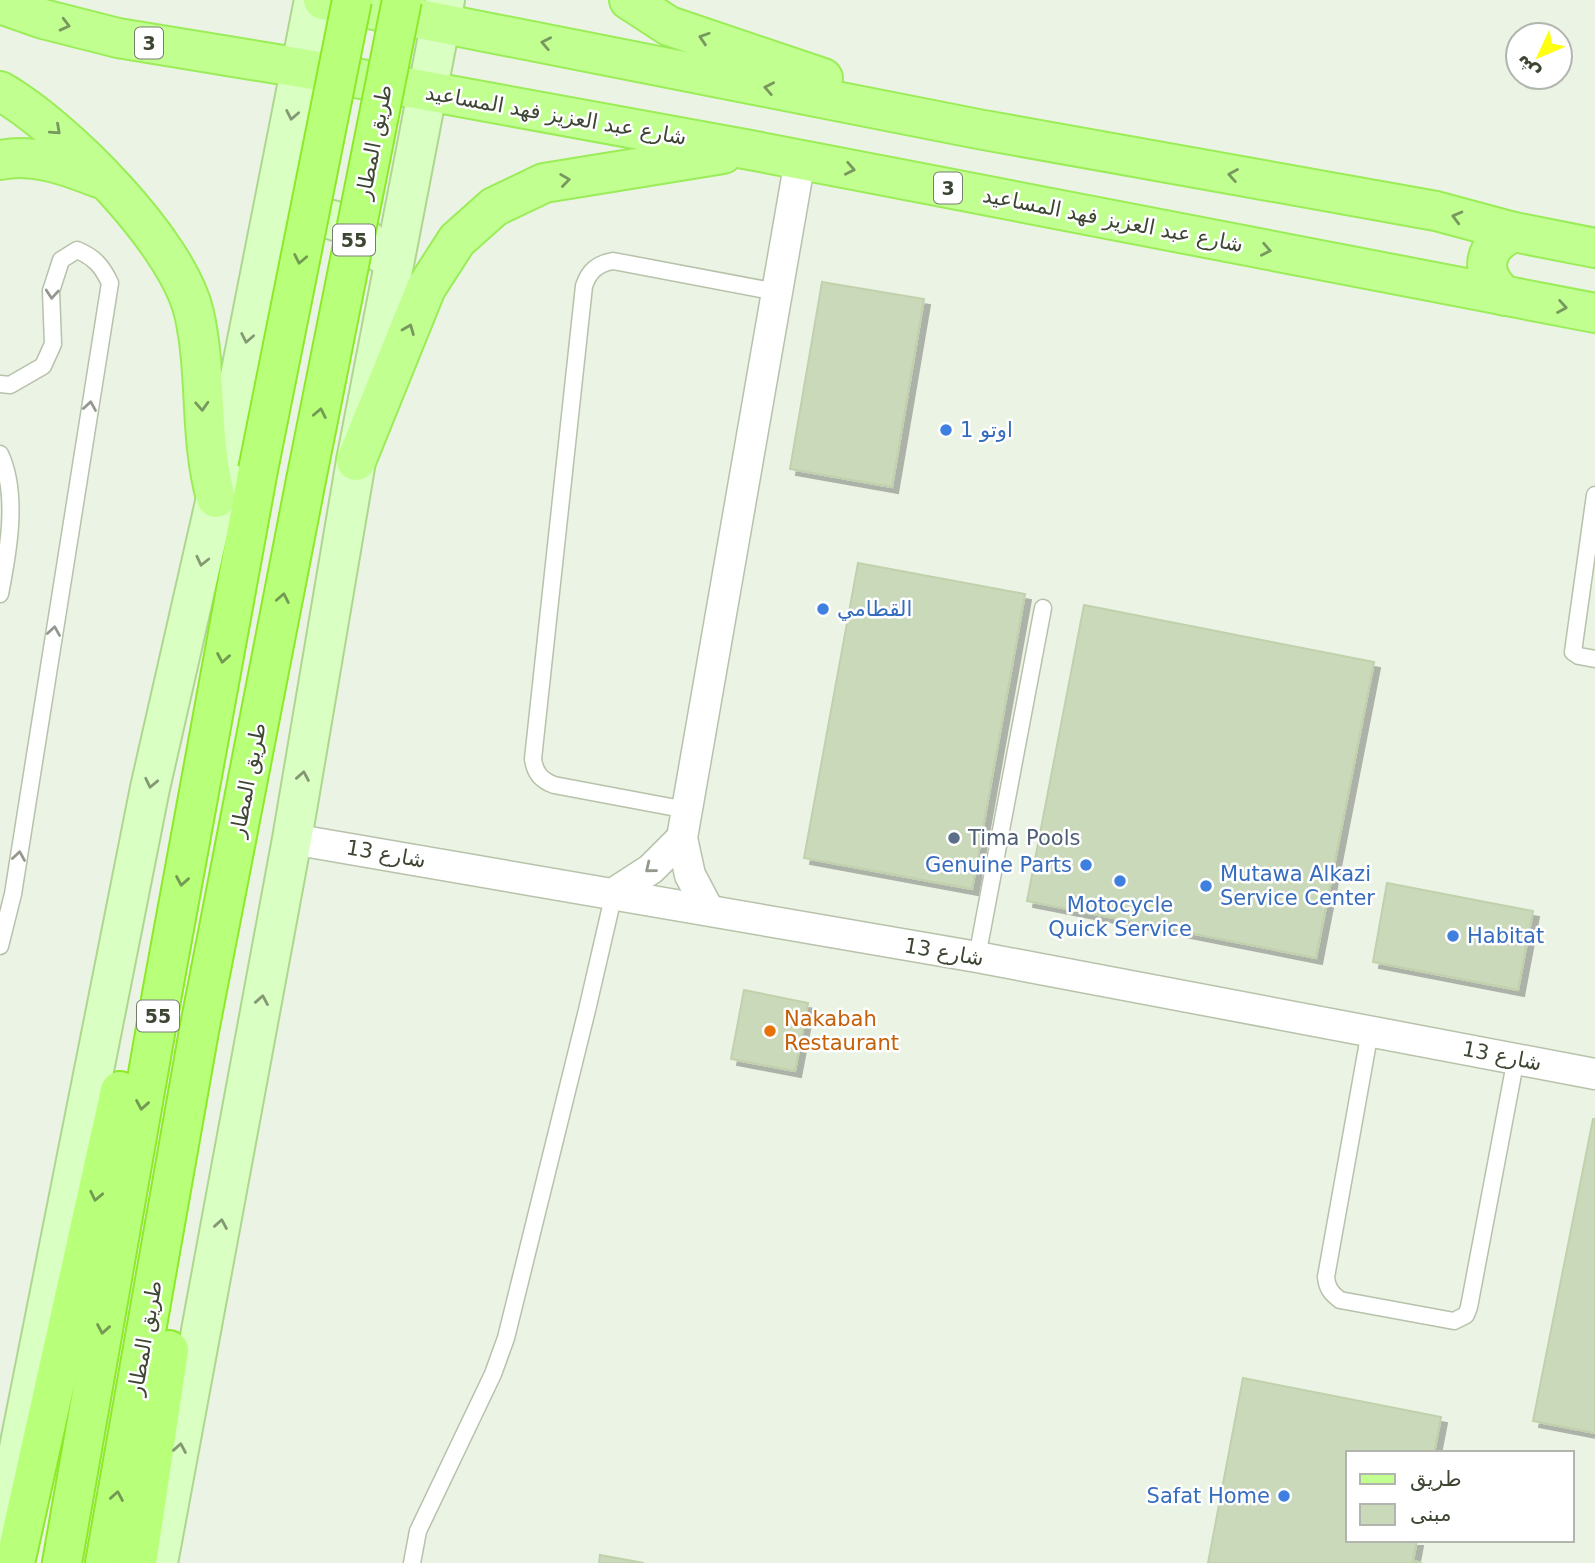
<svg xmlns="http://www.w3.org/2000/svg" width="1595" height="1563" font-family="'DejaVu Sans',Cairo,sans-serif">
<defs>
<filter id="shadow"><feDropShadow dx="6" dy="6" stdDeviation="0" flood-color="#0004"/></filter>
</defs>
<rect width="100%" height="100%" fill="#ebf3e4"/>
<!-- building -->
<g fill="#cbd9bb" stroke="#c0d1ab" stroke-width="2" filter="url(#shadow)">
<polygon points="822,282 924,299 892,487 790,469"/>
<polygon points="858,563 1025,594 972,889 804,858"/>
<polygon points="1084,605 1374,662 1316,958 1027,901"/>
<polygon points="1387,883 1533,911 1518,990 1373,962"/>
<polygon points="744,990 808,1003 795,1071 731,1059"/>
<polygon points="1593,1119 1595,1119 1595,1433 1533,1421"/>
<polygon points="1243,1378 1441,1417 1434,1453 1348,1453 1348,1540 1417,1540 1413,1561 1422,1563 1208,1563"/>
<polygon points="600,1555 644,1563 599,1563"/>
</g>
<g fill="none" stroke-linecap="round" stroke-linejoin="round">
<!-- service casing -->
<g stroke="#b6c2a9" stroke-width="19">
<g id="service">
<path d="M0,384l10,1 33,-19 10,-22 -2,-53 10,-31 16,-10c17,7 25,16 33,33l-97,611 -13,52"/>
<path d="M0,454c19,40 8,99 0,140"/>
<polyline points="1595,495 1573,652 1579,656 1595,659"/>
<path d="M687,810l-133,-25c-13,-5 -19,-12 -21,-26l51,-473c5,-15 13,-22 29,-25l164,31"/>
<polyline points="977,957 1043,608"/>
<path d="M1370,1031l-44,246c1,11 5,16 14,23l114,21 12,-6 3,-8 47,-249"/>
<polyline points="412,1563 418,1531 493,1374 506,1338 587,1010 614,893"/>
</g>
</g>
<!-- minor casing -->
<g stroke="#b6c2a9" stroke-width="33">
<g id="minor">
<polyline points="292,839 977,957 1595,1074"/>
<polyline points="614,893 651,869 682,838"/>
<polyline points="708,909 690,875 682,838 800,160"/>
</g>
</g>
<!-- secondary casing -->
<g stroke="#add78f" stroke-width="42">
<g id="secondary">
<path d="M278,228c40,-22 73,-7 101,24"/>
<polyline points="0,1544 150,788 216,498 314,0"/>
<polyline points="158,1563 292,839 356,461 445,0"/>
</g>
</g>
<!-- primary casing -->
<g stroke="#9bed58" stroke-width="42">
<g id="primary">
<polyline points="323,0 978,129 1436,211 1514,232 1595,248"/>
<polyline points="629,0 669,26 823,78"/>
<polyline points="0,4 43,19 118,38 301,68 750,150 1595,313"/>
<path d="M0,91c63,36 177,150 194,222 14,61 5,123 22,185"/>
<path d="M0,160c35,-7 67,6 99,18"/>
<path d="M1505,296c-27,-22 -23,-50 9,-64"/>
<polyline points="356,461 426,288 457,240 494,207 544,183 723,154"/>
</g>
</g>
<!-- trunk casing -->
<g stroke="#8cea28" stroke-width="42">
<g id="trunk">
<polyline points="15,1563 120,1091"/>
<polyline points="62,1563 162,994 258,470"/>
<polyline points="105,1563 199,1031 306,480"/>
<polyline points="137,1563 169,1350"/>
</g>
</g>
<!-- service -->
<use href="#service" stroke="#fff" stroke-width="16"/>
<!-- minor -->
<use href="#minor" stroke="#fff" stroke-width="30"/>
<!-- secondary -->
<use href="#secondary" stroke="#daffc2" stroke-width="38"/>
<!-- primary -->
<use href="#primary" stroke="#c1ff91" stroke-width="38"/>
<!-- trunk -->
<use href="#trunk" stroke="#b8ff7a" stroke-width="38"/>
<!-- trunk-bridge casing -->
<g stroke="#8cea28" stroke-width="42" stroke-linecap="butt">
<g id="trunk-bridge">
<polyline points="258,470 352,0"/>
<polyline points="306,480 402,0"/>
</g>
</g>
<!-- trunk-bridge -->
<use href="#trunk-bridge" stroke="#b8ff7a" stroke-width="38"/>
</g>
<!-- one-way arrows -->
<defs><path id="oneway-chevron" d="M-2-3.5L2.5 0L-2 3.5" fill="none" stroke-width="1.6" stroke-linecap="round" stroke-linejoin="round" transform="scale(1.75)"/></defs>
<g stroke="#78995d">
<use href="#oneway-chevron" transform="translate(65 25) rotate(14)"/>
<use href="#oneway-chevron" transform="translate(704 38) rotate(-162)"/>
<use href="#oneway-chevron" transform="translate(546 43) rotate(-169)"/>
<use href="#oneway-chevron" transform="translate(769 88) rotate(-169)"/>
<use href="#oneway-chevron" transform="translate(56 130) rotate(42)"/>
<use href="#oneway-chevron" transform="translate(850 169) rotate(11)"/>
<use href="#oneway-chevron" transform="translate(1233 175) rotate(-170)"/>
<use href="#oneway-chevron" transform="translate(565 180) rotate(-8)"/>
<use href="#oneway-chevron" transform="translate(1457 217) rotate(-165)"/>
<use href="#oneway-chevron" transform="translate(1266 250) rotate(11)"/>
<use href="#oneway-chevron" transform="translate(1562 307) rotate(10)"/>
<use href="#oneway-chevron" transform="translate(409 329) rotate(-68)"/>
<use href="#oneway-chevron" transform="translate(202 406) rotate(87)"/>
</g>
<g stroke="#849973">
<use href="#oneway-chevron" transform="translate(292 115) rotate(101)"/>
<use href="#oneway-chevron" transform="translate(247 338) rotate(101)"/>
<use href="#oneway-chevron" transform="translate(202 561) rotate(103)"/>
<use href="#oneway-chevron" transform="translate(303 776) rotate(-80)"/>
<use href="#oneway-chevron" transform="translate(151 783) rotate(102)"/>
<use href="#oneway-chevron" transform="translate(262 1000) rotate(-80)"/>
<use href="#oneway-chevron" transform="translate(221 1224) rotate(-80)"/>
<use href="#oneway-chevron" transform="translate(180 1448) rotate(-80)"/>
</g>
<g stroke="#749953">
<use href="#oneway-chevron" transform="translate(300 259) rotate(101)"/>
<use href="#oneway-chevron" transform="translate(320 413) rotate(-79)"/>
<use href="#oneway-chevron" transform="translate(283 598) rotate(-79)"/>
<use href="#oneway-chevron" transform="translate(223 658) rotate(100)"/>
<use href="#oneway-chevron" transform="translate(182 881) rotate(100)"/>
<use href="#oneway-chevron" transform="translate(142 1105) rotate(100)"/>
<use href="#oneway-chevron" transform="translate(96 1196) rotate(102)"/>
<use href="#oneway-chevron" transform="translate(103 1329) rotate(100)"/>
<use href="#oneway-chevron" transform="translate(117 1496) rotate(-80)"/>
</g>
<g stroke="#94998f">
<use href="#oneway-chevron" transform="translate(52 294) rotate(95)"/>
<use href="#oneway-chevron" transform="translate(90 406) rotate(-81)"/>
<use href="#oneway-chevron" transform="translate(54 631) rotate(-81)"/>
<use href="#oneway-chevron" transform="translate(19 856) rotate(-81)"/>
<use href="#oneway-chevron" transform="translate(650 868) rotate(141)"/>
</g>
<!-- markers -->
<g fill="#3f7fe0" stroke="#fff" stroke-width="2.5">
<circle cx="946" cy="430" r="7"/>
<circle cx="823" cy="609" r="7"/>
<circle cx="1086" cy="865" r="7"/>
<circle cx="1120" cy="881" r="7"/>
<circle cx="1206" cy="886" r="7"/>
<circle cx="1453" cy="936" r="7"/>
<circle cx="1284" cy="1496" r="7"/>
</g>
<circle fill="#5c6f8a" stroke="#fff" stroke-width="2.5" cx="954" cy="838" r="7"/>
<circle fill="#e8710a" stroke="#fff" stroke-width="2.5" cx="770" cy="1031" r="7"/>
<g text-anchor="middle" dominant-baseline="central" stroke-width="5" stroke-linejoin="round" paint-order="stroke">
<!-- shield labels -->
<g fill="#fff" stroke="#777e70" stroke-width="2">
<rect x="135" y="27.5" width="28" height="31" rx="5"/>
<rect x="934" y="172.5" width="28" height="31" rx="5"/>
<rect x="333" y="224.5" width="42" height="31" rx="5"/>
<rect x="137" y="1000.5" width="42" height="31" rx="5"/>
</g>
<g font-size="19" font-weight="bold" fill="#3d4633">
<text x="149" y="43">3</text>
<text x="948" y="188">3</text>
<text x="354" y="240">55</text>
<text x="158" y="1016">55</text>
</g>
<!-- street labels -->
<g font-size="21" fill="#3d4633" stroke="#fff">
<text transform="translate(556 115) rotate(10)">شارع عبد العزيز فهد المساعيد</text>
<text transform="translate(374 142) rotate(-79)">طريق المطار</text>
<text transform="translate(1113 220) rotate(11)">شارع عبد العزيز فهد المساعيد</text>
<text transform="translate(248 780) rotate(-79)">طريق المطار</text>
<text transform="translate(386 854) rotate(10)">شارع 13</text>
<text transform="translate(944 952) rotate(10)">شارع 13</text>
<text transform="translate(1502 1056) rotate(11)">شارع 13</text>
<text transform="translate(145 1338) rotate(-80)">طريق المطار</text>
</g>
<!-- shop labels -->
<g font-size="21" fill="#366cbe" stroke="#fff" text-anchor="start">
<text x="960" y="430">اوتو 1</text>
<text x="837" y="609">القطامي</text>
<text x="1072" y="865" text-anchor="end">Genuine Parts</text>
<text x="1220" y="874">Mutawa Alkazi<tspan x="1220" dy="24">Service Center</tspan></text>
<text x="1120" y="905" text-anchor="middle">Motocycle<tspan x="1120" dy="24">Quick Service</tspan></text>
<text x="1467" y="936">Habitat</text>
<text x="1270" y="1496" text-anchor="end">Safat Home</text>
</g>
<!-- service labels -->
<g font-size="21" fill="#4e5e75" stroke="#fff" text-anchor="start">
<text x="968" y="838">Tima Pools</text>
</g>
<!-- food labels -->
<g font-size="21" fill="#c56008" stroke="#fff" text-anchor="start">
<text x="784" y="1019">Nakabah<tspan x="784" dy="24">Restaurant</tspan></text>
</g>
</g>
<!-- legend -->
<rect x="1346" y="1451" width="228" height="91" fill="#ffffff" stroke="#b1b5ad" stroke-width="2"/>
<rect x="1360" y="1474" width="35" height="10" fill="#c1ff91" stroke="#b1b5ad" stroke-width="2"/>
<text x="1410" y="1486" font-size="21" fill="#3d4633">طريق</text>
<rect x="1360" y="1504" width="35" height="21" fill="#cbd9bb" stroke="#b1b5ad" stroke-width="2"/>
<text x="1410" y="1521" font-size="21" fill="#3d4633">مبنى</text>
<!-- north arrow -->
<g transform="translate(1539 56) rotate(226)"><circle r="33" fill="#ffffff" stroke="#b1b5ad" stroke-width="2"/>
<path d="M0-5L12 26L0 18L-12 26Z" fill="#ffff0f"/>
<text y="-10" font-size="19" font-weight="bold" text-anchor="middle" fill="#3d4633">ش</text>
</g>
</svg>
